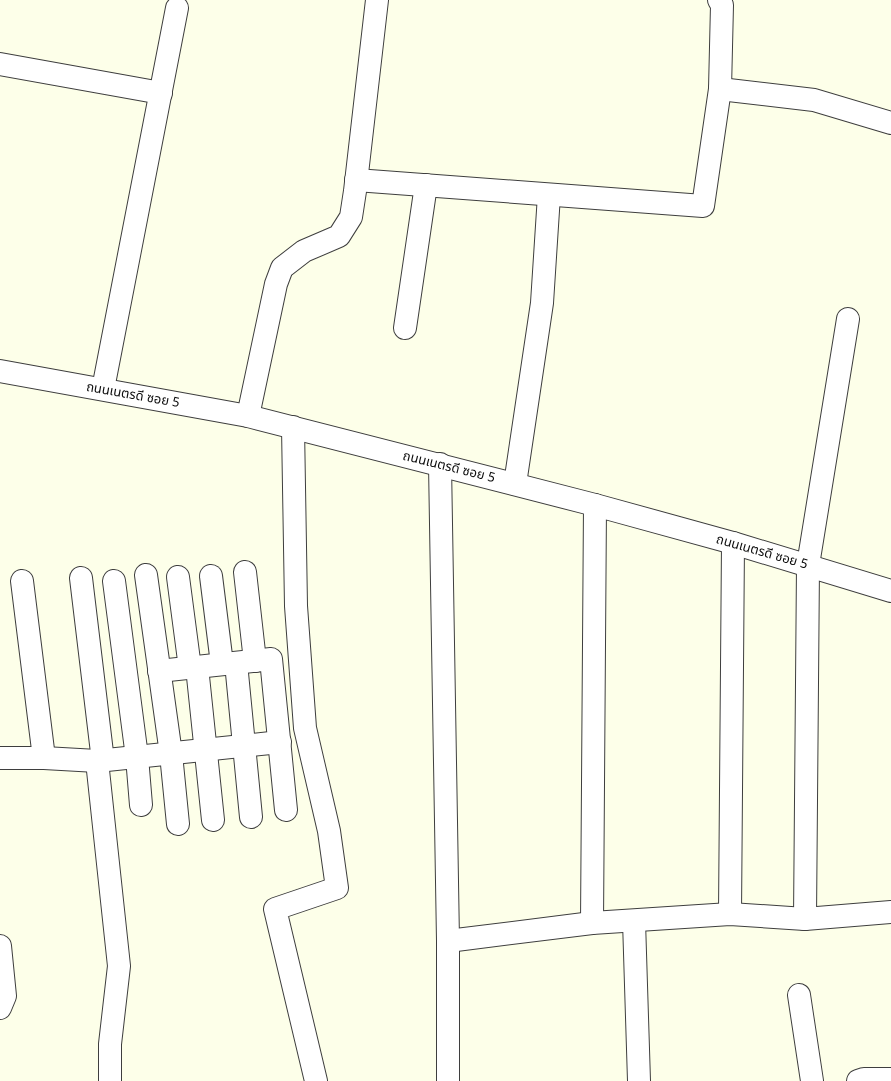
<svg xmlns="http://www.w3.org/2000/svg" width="891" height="1081" font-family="Georgia,'Noto Sans Thai',serif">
<rect width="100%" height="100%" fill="#fdffe9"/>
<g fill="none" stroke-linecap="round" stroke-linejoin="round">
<!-- minor casing -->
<g stroke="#3e3e3e" stroke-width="24">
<g id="minor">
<polyline points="0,64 161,93"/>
<polyline points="720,89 814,100 891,123"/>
<polyline points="356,180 703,206 720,89 722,5 719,0"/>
<polyline points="405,328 426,185"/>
<polyline points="0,371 248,416 595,505 733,543 891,591"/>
<polyline points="103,389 177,8"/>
<polyline points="248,416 276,284 282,268 304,251 339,236 351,217 355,191 377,0"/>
<polyline points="293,427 296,606 305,728 329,831 337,888 275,909 316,1081"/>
<polyline points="440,464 448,941 448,1081"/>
<polyline points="515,484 542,303 549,195"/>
<polyline points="245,572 255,661"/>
<polyline points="146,575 171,754 178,824"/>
<polyline points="211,576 222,664"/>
<polyline points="178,577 190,668"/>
<polyline points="81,578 103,761"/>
<polyline points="22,581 44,758"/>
<polyline points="114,581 137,757 141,805"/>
<polyline points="236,663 251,817"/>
<polyline points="197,667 213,820"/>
<polyline points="159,671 271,659 286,810"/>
<polyline points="0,758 44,758 97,761 280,742"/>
<polyline points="97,761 119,966 110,1044 110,1081"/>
<polyline points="730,914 733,543"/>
<polyline points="805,919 808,565 848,319"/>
<polyline points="634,921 639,1081"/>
<polyline points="592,923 595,505"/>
<polyline points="448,941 592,923 730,914 805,919 891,912"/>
<polyline points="0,946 5,996 0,1008"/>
<polyline points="799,995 812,1081"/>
<polyline points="858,1081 864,1079 891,1079"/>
</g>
</g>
<!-- minor -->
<use href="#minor" stroke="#fff" stroke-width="22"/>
</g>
<g text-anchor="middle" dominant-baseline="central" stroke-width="4" stroke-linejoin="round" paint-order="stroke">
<!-- street labels -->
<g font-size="13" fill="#0b0b0b" stroke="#fff">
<text transform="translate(133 395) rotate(10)">ถนนเนตรดี ซอย 5</text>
<text transform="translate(449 467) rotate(14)">ถนนเนตรดี ซอย 5</text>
<text transform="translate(762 552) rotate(16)">ถนนเนตรดี ซอย 5</text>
</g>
</g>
</svg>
